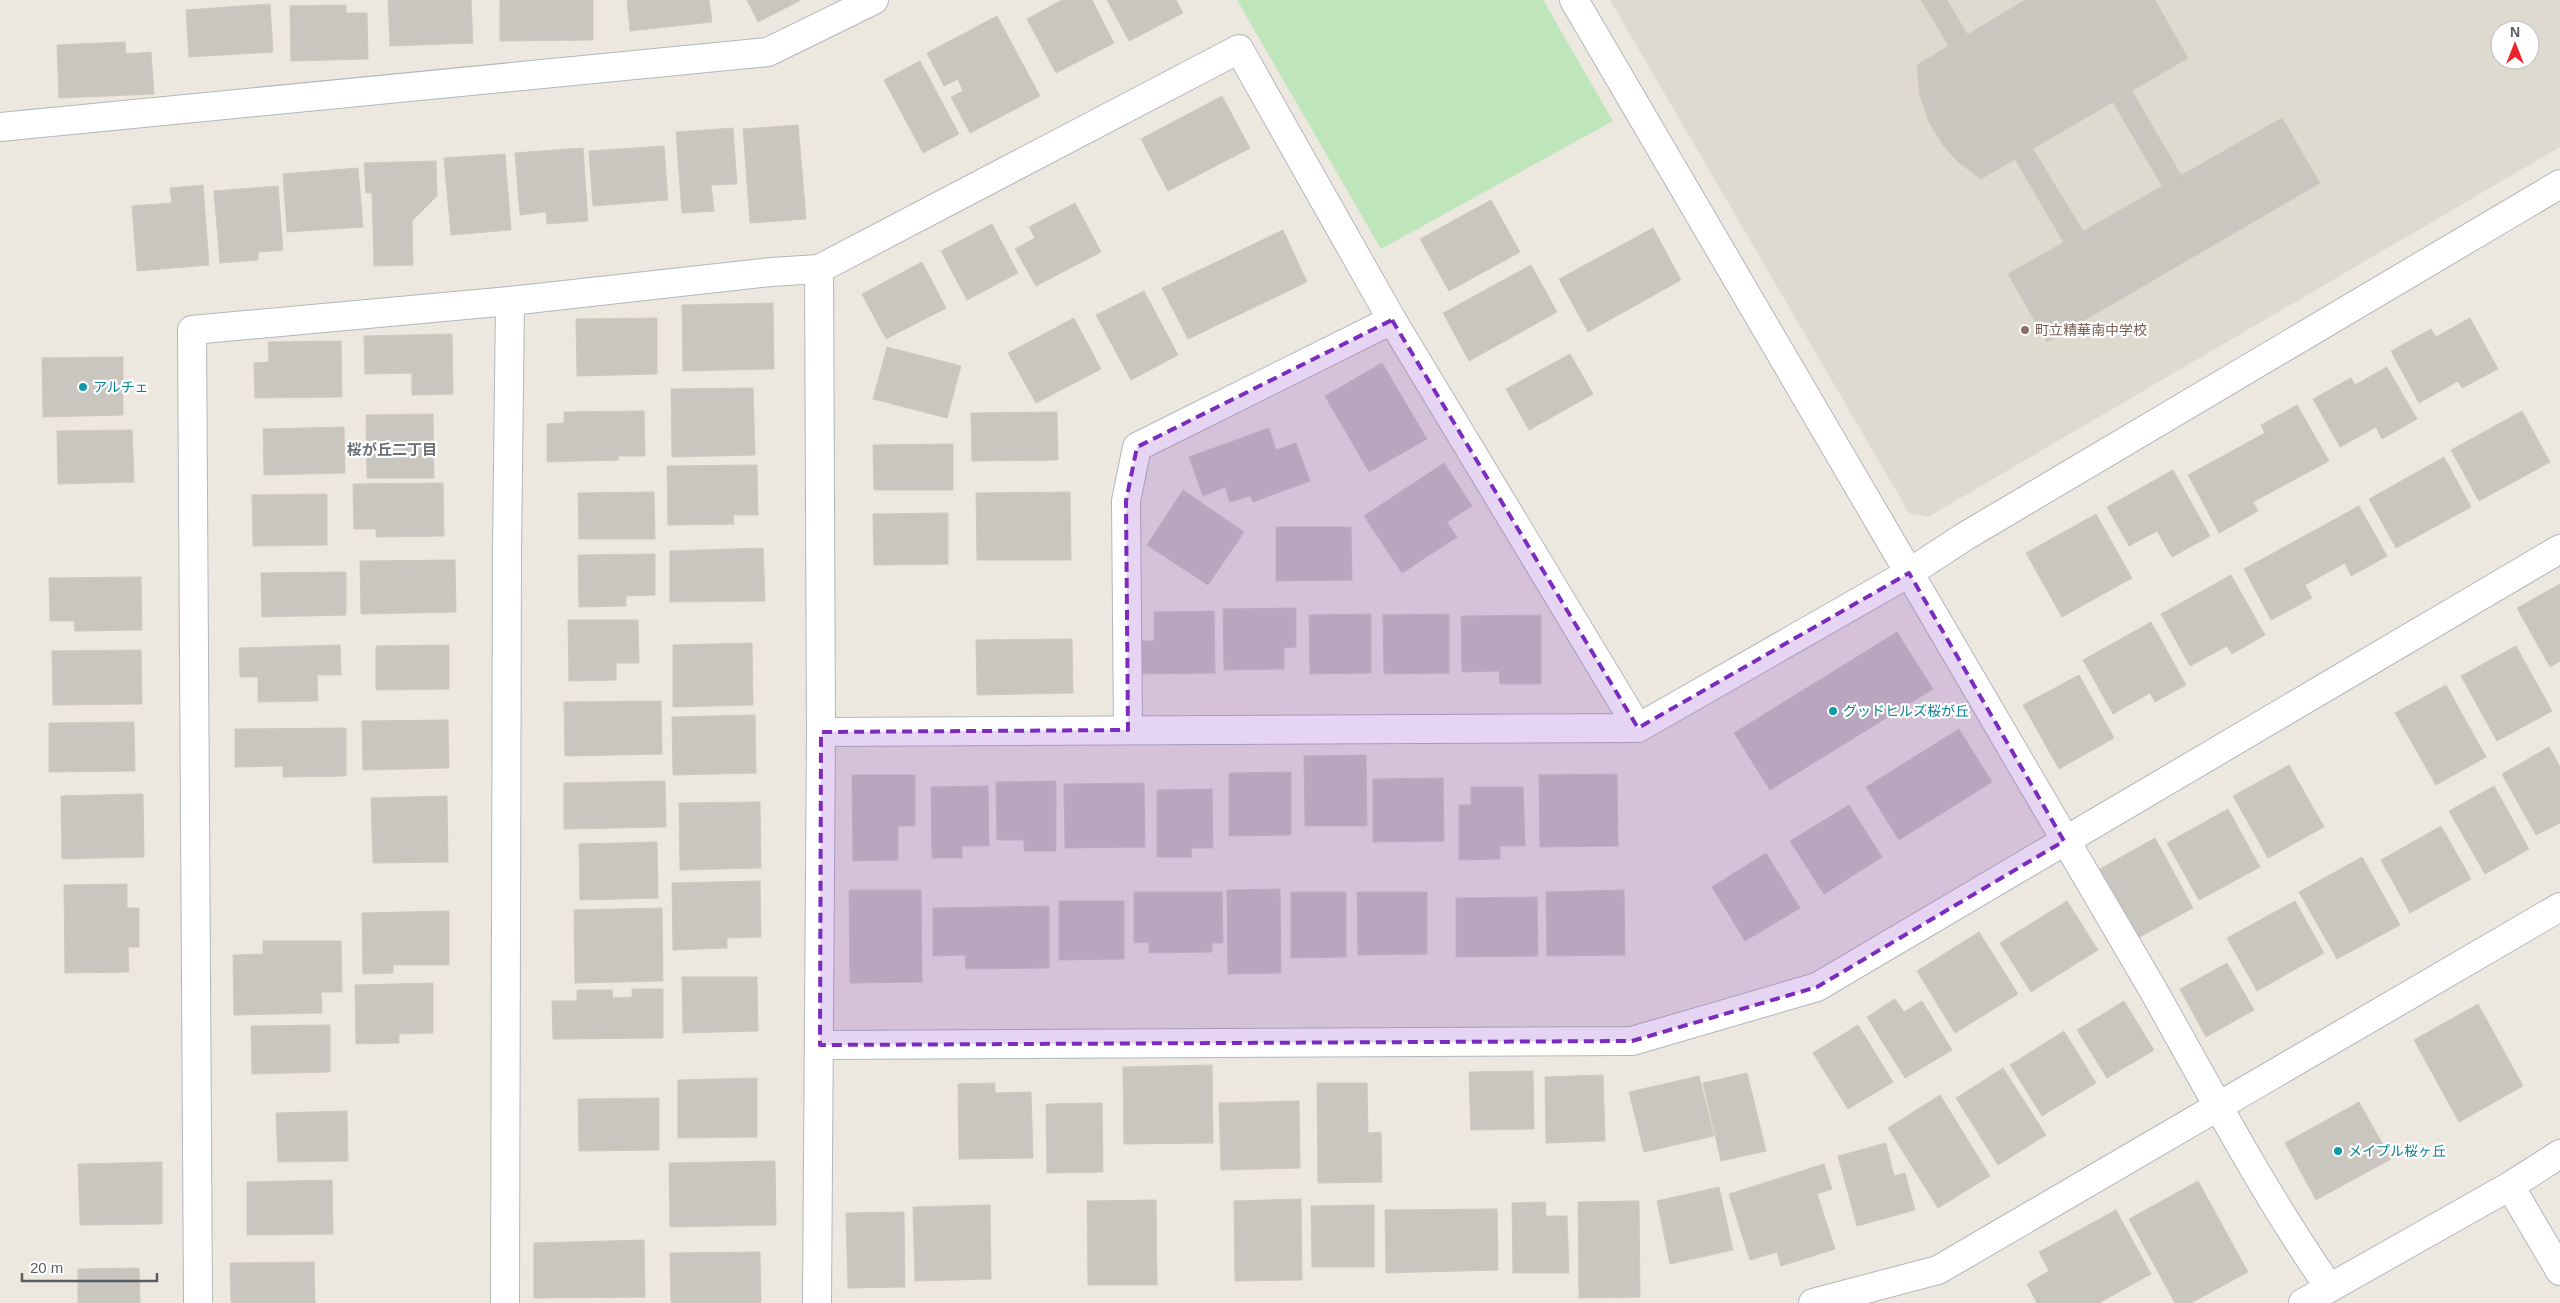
<svg xmlns="http://www.w3.org/2000/svg" width="2560" height="1303" font-family="Helvetica,'Noto Sans JP',sans-serif">
<rect width="100%" height="100%" fill="#ece8df"/>
<!-- education -->
<path fill="#dedad0" fill-rule="evenodd" d="M1610,0h950v147l-632,370 -19,-4zM2500,30h30v30h-30z"/>
<!-- green -->
<polygon fill="#bfe5bb" points="1237,0 1543,0 1613,121 1381,249"/>
<!-- building -->
<g fill="#c9c5bf" stroke="#d0c9be">
<polygon points="388,0 471,0 473,43 390,46"/>
<polygon points="500,0 593,0 593,40 500,41"/>
<polygon points="627,0 709,0 712,22 630,31"/>
<polygon points="747,0 801,0 758,22"/>
<polygon points="1062,0 1092,0 1114,43 1056,73 1027,19"/>
<polygon points="1107,0 1176,0 1183,13 1129,41"/>
<polygon points="1921,0 1947,0 1967,34 1949,46"/>
<polygon points="2025,0 2155,0 2188,58 1981,179 1958,162 1943,145 1929,122 1920,96 1917,65"/>
<polygon points="270,4 273,52 189,57 186,10"/>
<polygon points="346,5 346,13 367,13 368,59 291,61 290,6"/>
<polygon points="997,16 1040,96 970,133 951,97 963,91 958,79 944,86 927,53"/>
<polygon points="125,42 126,54 151,52 154,94 59,98 57,45"/>
<polygon points="920,61 959,134 923,153 884,80"/>
<polygon points="2132,91 2181,175 2162,186 2113,102"/>
<polygon points="1222,96 1250,148 1168,191 1141,139"/>
<polygon points="2282,118 2320,183 2047,342 2008,274"/>
<polygon points="798,125 806,219 750,223 743,129"/>
<polygon points="733,128 737,184 711,185 714,211 682,213 676,132"/>
<polygon points="664,146 668,200 593,206 589,151"/>
<polygon points="583,148 588,221 547,224 546,212 520,215 515,153"/>
<polygon points="2033,149 2083,231 2064,243 2015,159"/>
<polygon points="505,154 511,230 451,235 444,158"/>
<polygon points="436,161 437,196 412,221 413,265 374,266 372,193 366,193 364,163"/>
<polygon points="358,168 363,227 287,232 283,174"/>
<polygon points="203,185 209,265 137,271 132,206 172,203 170,188"/>
<polygon points="278,186 283,250 258,252 258,260 220,263 214,191"/>
<polygon points="1491,200 1520,252 1449,291 1420,239"/>
<polygon points="1075,203 1101,252 1036,286 1015,249 1035,238 1029,227"/>
<polygon points="992,224 1018,273 967,300 941,251"/>
<polygon points="1653,228 1681,280 1588,332 1559,279"/>
<polygon points="1283,230 1307,282 1188,339 1162,288"/>
<polygon points="922,262 946,308 886,339 862,294"/>
<polygon points="1531,265 1557,312 1469,361 1443,313"/>
<polygon points="1144,291 1178,355 1131,380 1096,315"/>
<polygon points="773,303 774,369 683,371 682,305"/>
<polygon points="657,318 657,374 577,376 576,319"/>
<polygon points="1074,318 1101,369 1036,403 1008,353"/>
<polygon points="2470,318 2498,369 2462,388 2458,381 2419,403 2391,351 2431,329 2436,337"/>
<polygon points="452,334 453,394 412,395 412,373 365,374 364,336"/>
<polygon points="341,341 342,397 255,398 254,363 269,362 268,342"/>
<polygon points="887,347 961,366 947,418 873,399"/>
<polygon points="1570,354 1593,394 1529,430 1506,389"/>
<polygon points="123,357 123,415 43,417 42,358"/>
<polygon points="1382,363 1427,439 1369,472 1325,396"/>
<polygon points="2387,367 2417,419 2382,439 2376,427 2340,447 2313,399 2351,378 2355,385"/>
<polygon points="753,388 755,455 672,457 671,389"/>
<polygon points="2297,405 2329,461 2253,502 2258,511 2219,533 2188,475 2265,433 2261,425"/>
<polygon points="644,411 645,456 618,456 618,460 547,462 547,424 564,423 564,412"/>
<polygon points="2522,411 2550,462 2479,501 2451,450"/>
<polygon points="1057,412 1058,460 972,461 971,413"/>
<polygon points="433,414 434,478 367,478 366,415"/>
<polygon points="344,427 345,473 264,475 263,429"/>
<polygon points="1269,428 1276,450 1296,443 1310,481 1253,502 1250,496 1230,502 1225,487 1203,496 1189,457"/>
<polygon points="132,430 134,482 58,484 57,431"/>
<polygon points="953,444 953,490 874,490 873,445"/>
<polygon points="2444,457 2471,507 2396,548 2369,499"/>
<polygon points="1444,463 1472,506 1447,522 1457,537 1402,573 1364,516"/>
<polygon points="757,465 758,515 733,515 734,524 668,525 667,466"/>
<polygon points="2173,470 2210,536 2172,557 2157,531 2129,546 2107,507"/>
<polygon points="443,483 444,536 376,537 376,529 354,529 353,484"/>
<polygon points="1183,490 1244,532 1208,585 1147,545"/>
<polygon points="654,492 655,539 579,539 578,493"/>
<polygon points="1070,492 1071,560 977,560 976,493"/>
<polygon points="327,494 327,545 253,546 252,495"/>
<polygon points="2359,506 2387,556 2351,576 2345,563 2305,585 2312,598 2271,620 2244,569"/>
<polygon points="948,513 948,564 874,565 873,514"/>
<polygon points="2096,514 2132,578 2062,617 2026,553"/>
<polygon points="1276,527 1351,527 1352,580 1276,581"/>
<polygon points="763,548 765,601 670,602 670,551"/>
<polygon points="655,554 655,595 626,596 626,606 579,607 578,555"/>
<polygon points="455,560 456,612 361,614 360,561"/>
<polygon points="346,572 346,615 262,617 261,573"/>
<polygon points="2231,575 2265,635 2232,654 2227,646 2190,666 2161,614"/>
<polygon points="141,577 142,630 75,631 74,621 50,621 49,578"/>
<polygon points="2560,584 2560,661 2550,667 2517,608"/>
<polygon points="1296,608 1296,647 1284,648 1284,669 1224,670 1223,609"/>
<polygon points="1214,611 1215,673 1141,674 1141,641 1154,641 1154,612"/>
<polygon points="1371,614 1371,673 1310,674 1309,615"/>
<polygon points="1449,614 1449,673 1384,674 1383,615"/>
<polygon points="1541,615 1541,684 1500,684 1499,671 1462,672 1461,616"/>
<polygon points="568,620 638,620 639,663 616,663 616,680 569,681"/>
<polygon points="2151,622 2186,685 2155,702 2150,693 2113,714 2083,660"/>
<polygon points="1897,632 1933,689 1770,790 1734,733"/>
<polygon points="1072,639 1073,693 977,695 976,640"/>
<polygon points="752,643 753,705 673,707 673,645"/>
<polygon points="340,645 341,675 317,675 318,701 258,702 258,677 240,677 239,648"/>
<polygon points="449,645 449,689 376,690 376,646"/>
<polygon points="2516,646 2552,711 2497,741 2461,676"/>
<polygon points="141,650 142,704 53,705 52,651"/>
<polygon points="2079,675 2114,738 2059,769 2023,705"/>
<polygon points="2446,685 2486,757 2436,785 2395,713"/>
<polygon points="661,701 662,754 565,756 564,702"/>
<polygon points="755,715 756,773 673,775 672,717"/>
<polygon points="448,720 449,768 363,770 362,721"/>
<polygon points="134,722 135,771 49,772 49,723"/>
<polygon points="346,728 346,776 283,777 283,766 235,767 235,729"/>
<polygon points="1959,729 1992,782 1899,840 1866,787"/>
<polygon points="2549,747 2560,767 2560,823 2536,835 2502,774"/>
<polygon points="1366,755 1367,826 1305,826 1304,756"/>
<polygon points="2289,765 2324,827 2268,858 2233,796"/>
<polygon points="1291,772 1291,835 1229,836 1229,773"/>
<polygon points="1617,774 1618,846 1540,847 1539,775"/>
<polygon points="852,775 915,775 915,826 898,826 898,860 853,861"/>
<polygon points="1443,778 1444,841 1373,842 1373,779"/>
<polygon points="665,781 666,827 564,829 564,783"/>
<polygon points="1056,781 1056,851 1024,851 1024,840 997,840 996,782"/>
<polygon points="1144,783 1145,847 1065,848 1064,784"/>
<polygon points="988,786 989,846 962,846 962,858 932,858 931,787"/>
<polygon points="2494,786 2529,849 2485,874 2449,811"/>
<polygon points="1471,787 1523,787 1525,846 1500,846 1500,859 1459,860 1459,805 1471,805"/>
<polygon points="1212,789 1213,848 1191,848 1192,857 1157,857 1157,790"/>
<polygon points="143,794 144,857 62,859 61,796"/>
<polygon points="447,796 448,862 373,863 371,798"/>
<polygon points="760,802 761,868 680,870 679,803"/>
<polygon points="1849,805 1882,857 1824,894 1790,841"/>
<polygon points="2228,809 2260,867 2199,900 2167,843"/>
<polygon points="2441,826 2471,879 2410,913 2381,860"/>
<polygon points="2155,838 2193,908 2138,938 2100,869"/>
<polygon points="657,842 658,898 580,900 579,844"/>
<polygon points="1766,853 1800,908 1745,941 1712,887"/>
<polygon points="2362,857 2400,925 2337,959 2299,892"/>
<polygon points="760,881 761,937 727,938 727,948 673,950 672,883"/>
<polygon points="127,884 127,908 139,908 139,947 128,947 129,972 65,973 64,885"/>
<polygon points="1280,889 1281,973 1228,974 1227,890"/>
<polygon points="849,890 921,890 922,982 850,983"/>
<polygon points="1624,890 1625,955 1547,956 1546,892"/>
<polygon points="1134,892 1222,892 1223,943 1212,943 1212,952 1149,953 1149,942 1134,943"/>
<polygon points="1291,892 1346,892 1346,957 1291,958"/>
<polygon points="1357,892 1427,892 1427,954 1358,955"/>
<polygon points="1537,897 1538,956 1456,957 1456,898"/>
<polygon points="1059,901 1124,901 1124,959 1059,960"/>
<polygon points="2067,901 2098,950 2031,992 2000,943"/>
<polygon points="2295,901 2324,953 2257,991 2227,938"/>
<polygon points="1049,906 1049,968 966,969 965,955 933,956 933,908"/>
<polygon points="662,908 663,981 575,983 574,910"/>
<polygon points="449,911 449,965 393,965 393,973 363,974 362,913"/>
<polygon points="1979,932 2018,994 1955,1033 1917,971"/>
<polygon points="263,941 341,941 342,992 321,992 322,1013 234,1015 233,955 263,954"/>
<polygon points="2227,963 2254,1010 2206,1037 2180,989"/>
<polygon points="682,977 757,977 758,1031 683,1033"/>
<polygon points="433,983 433,1033 399,1034 399,1043 356,1044 355,985"/>
<polygon points="632,989 663,989 663,1038 553,1039 552,1001 577,1001 577,990 612,990 613,998 632,997"/>
<polygon points="1895,999 1904,1012 1922,1001 1952,1050 1905,1078 1867,1017"/>
<polygon points="2124,1001 2154,1050 2107,1078 2077,1030"/>
<polygon points="2478,1004 2523,1086 2459,1122 2414,1040"/>
<polygon points="330,1025 330,1072 252,1074 251,1026"/>
<polygon points="1858,1025 1893,1082 1848,1109 1813,1053"/>
<polygon points="2064,1031 2096,1083 2042,1116 2010,1065"/>
<polygon points="1212,1065 1213,1143 1124,1144 1123,1067"/>
<polygon points="2003,1068 2046,1135 1998,1165 1956,1098"/>
<polygon points="1533,1071 1534,1129 1471,1130 1469,1072"/>
<polygon points="1747,1073 1766,1151 1721,1161 1703,1083"/>
<polygon points="1603,1075 1605,1141 1546,1143 1545,1077"/>
<polygon points="1699,1076 1714,1136 1644,1152 1629,1092"/>
<polygon points="757,1078 757,1137 678,1138 678,1080"/>
<polygon points="995,1083 995,1093 1031,1092 1033,1158 959,1159 958,1084"/>
<polygon points="1317,1083 1367,1083 1368,1133 1381,1132 1382,1182 1318,1183"/>
<polygon points="1940,1095 1990,1176 1938,1208 1888,1128"/>
<polygon points="659,1098 659,1150 579,1151 578,1099"/>
<polygon points="1299,1101 1300,1168 1221,1170 1219,1103"/>
<polygon points="2359,1102 2391,1159 2316,1200 2285,1143"/>
<polygon points="1102,1103 1103,1172 1047,1173 1046,1104"/>
<polygon points="347,1111 348,1161 278,1162 276,1113"/>
<polygon points="1886,1143 1894,1176 1905,1173 1915,1210 1857,1226 1838,1156"/>
<polygon points="775,1161 776,1225 670,1227 669,1163"/>
<polygon points="162,1162 162,1224 80,1225 78,1164"/>
<polygon points="1824,1164 1832,1189 1817,1194 1835,1249 1781,1266 1777,1252 1750,1260 1729,1194"/>
<polygon points="332,1180 333,1234 247,1235 247,1182"/>
<polygon points="2198,1181 2248,1272 2191,1303 2175,1303 2129,1219"/>
<polygon points="1719,1187 1733,1250 1670,1264 1657,1201"/>
<polygon points="1301,1199 1302,1280 1235,1281 1234,1201"/>
<polygon points="1156,1200 1157,1285 1088,1285 1087,1201"/>
<polygon points="1639,1201 1640,1297 1579,1298 1578,1202"/>
<polygon points="1545,1202 1546,1216 1567,1216 1569,1273 1513,1273 1512,1203"/>
<polygon points="990,1205 991,1279 915,1281 913,1207"/>
<polygon points="1374,1205 1374,1267 1312,1267 1311,1206"/>
<polygon points="1497,1209 1498,1270 1386,1273 1385,1210"/>
<polygon points="2116,1210 2151,1274 2099,1303 2037,1303 2027,1284 2049,1271 2039,1252"/>
<polygon points="904,1212 905,1287 848,1288 846,1213"/>
<polygon points="644,1240 645,1297 534,1298 534,1243"/>
<polygon points="760,1252 761,1303 671,1303 670,1253"/>
<polygon points="314,1262 315,1303 231,1303 230,1263"/>
<polygon points="139,1268 140,1303 78,1303 78,1269"/>
</g>
<g fill="none" stroke-linecap="round" stroke-linejoin="round">
<!-- minor casing -->
<g stroke="#b2b7bb" stroke-width="30">
<g id="minor">
<path d="M1574,0l578,988c57,101 111,204 177,299"/>
<polyline points="0,127 768,52 874,0"/>
<polyline points="1128,730 1126,501 1137,447 1392,320"/>
<polyline points="821,732 1638,728 1909,573 1964,537 2560,184"/>
<polyline points="820,1045 1632,1041 1817,987 2560,549"/>
<polyline points="2510,1186 2560,1271"/>
<polyline points="198,1303 192,330 510,301 771,272 819,269 1239,49 1392,320 1638,728"/>
<polyline points="505,1303 507,550 510,301"/>
<polyline points="817,1303 821,732 819,269"/>
<polyline points="1813,1303 1938,1270 2560,907"/>
<polyline points="2303,1303 2510,1186 2560,1154"/>
</g>
</g>
<!-- minor -->
<use href="#minor" stroke="#fff" stroke-width="28"/>
</g>
<!-- marked area -->
<path fill="#7b2cbf" fill-opacity="0.2" stroke="#7b2cbf" stroke-width="4" stroke-dasharray="10 6" stroke-linejoin="round" d="M1392,320l246,408 271,-155 155,268 -247,146 -185,54 -812,4 1,-313 307,-2 -2,-229 11,-54z"/>
<!-- markers -->
<circle fill="#8d6e63" stroke="#fff" stroke-width="2" cx="2025" cy="330" r="5"/>
<g fill="#0f9aa8" stroke="#fff" stroke-width="2">
<circle cx="83" cy="387" r="5"/>
<circle cx="1833" cy="711" r="5"/>
<circle cx="2338" cy="1151" r="5"/>
</g>
<g text-anchor="middle" dominant-baseline="central" stroke-width="4.5" stroke-linejoin="round" paint-order="stroke">
<!-- education labels -->
<g font-size="14" fill="#785e54" stroke="#fff" text-anchor="start">
<text x="2035" y="330">町立精華南中学校</text>
</g>
<!-- culture labels -->
<g font-size="14" fill="#0d838f" stroke="#fff" text-anchor="start">
<text x="93" y="387">アルチェ</text>
<text x="1843" y="711">グッドヒルズ桜が丘</text>
<text x="2348" y="1151">メイプル桜ヶ丘</text>
</g>
<!-- neighbourhood labels -->
<g font-size="15" font-weight="bold" fill="#696f73" stroke="#fff">
<text x="392" y="449">桜が丘二丁目</text>
</g>
</g>
<!-- north arrow -->
<g transform="translate(2515 45)"><circle r="24" fill="#ffffff" stroke="#bcbec0"/>
<path d="M0-4L9 19L0 12L-9 19Z" fill="#eb262a"/>
<text y="-8" font-size="14" font-weight="bold" text-anchor="middle" fill="#585d61">N</text>
</g>
<!-- scale -->
<path d="M22 1273v8h135v-8" fill="none" stroke="#585d61" stroke-width="2.5"/>
<text x="30" y="1273" font-size="15" fill="#585d61" stroke="#ffffff" stroke-width="4" paint-order="stroke">20 m</text>
</svg>
